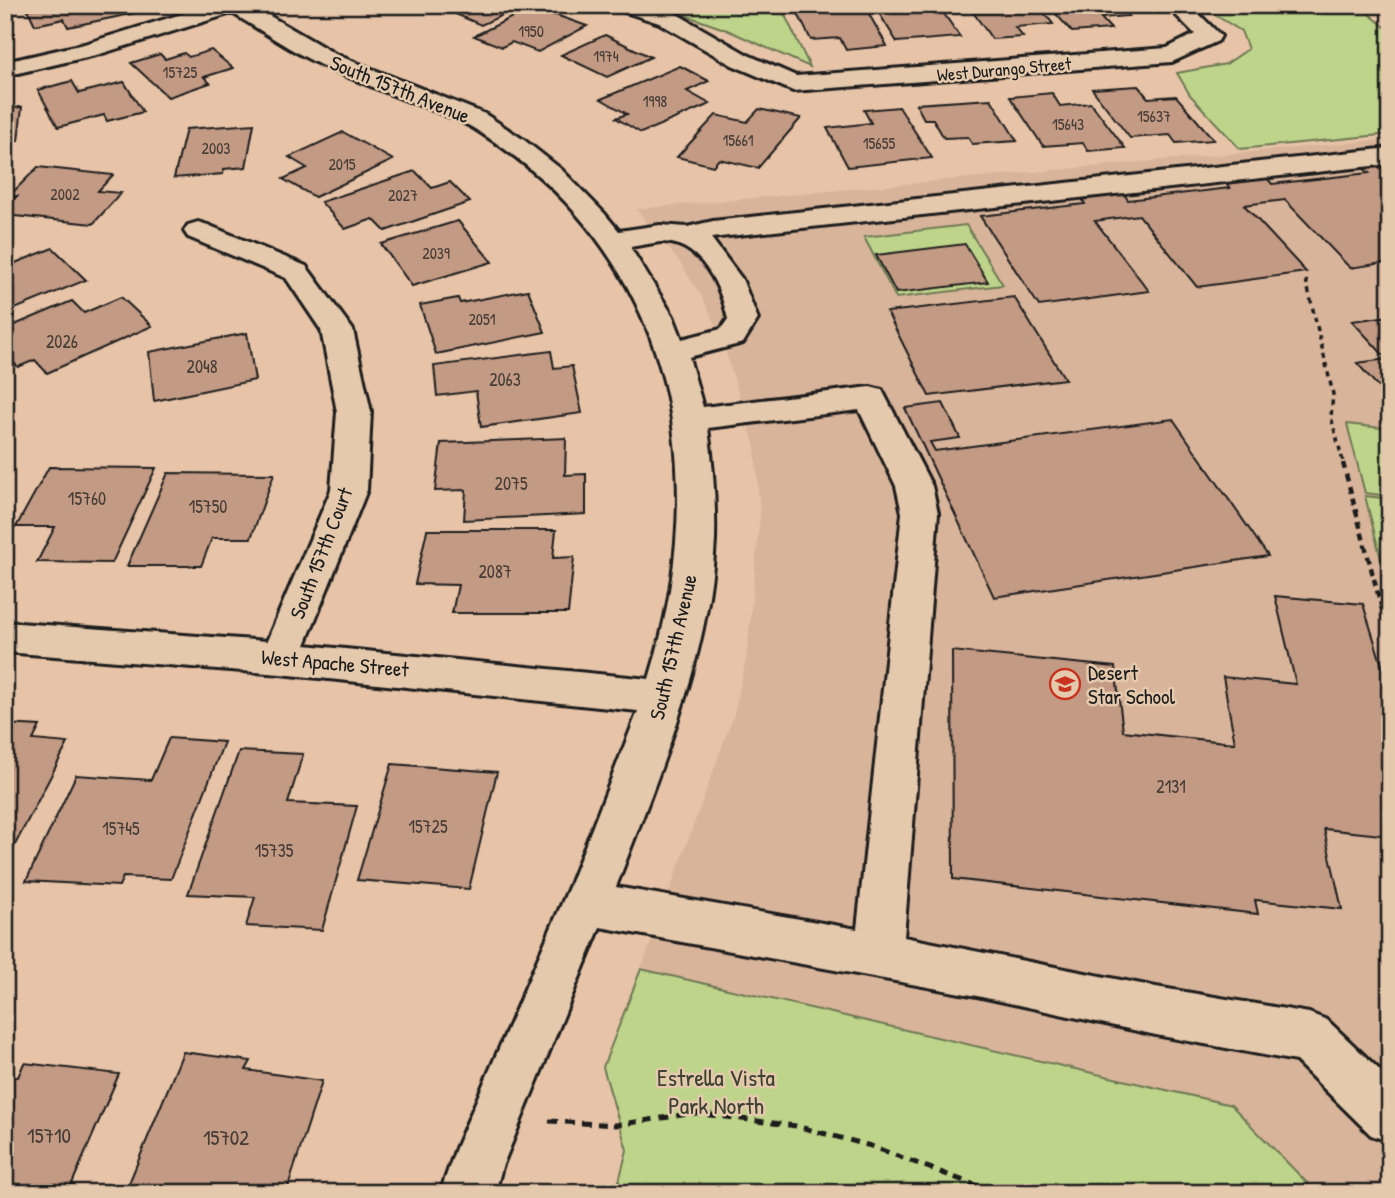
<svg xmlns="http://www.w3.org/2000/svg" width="1395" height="1198" font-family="'Patrick Hand',sans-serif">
<rect width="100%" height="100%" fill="#e7c4a8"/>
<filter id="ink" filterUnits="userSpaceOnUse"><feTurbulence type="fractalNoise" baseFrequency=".0143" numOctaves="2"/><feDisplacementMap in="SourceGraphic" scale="14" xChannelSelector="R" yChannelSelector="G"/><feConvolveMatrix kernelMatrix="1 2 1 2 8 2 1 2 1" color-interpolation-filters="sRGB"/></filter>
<g filter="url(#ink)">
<!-- built -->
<polygon fill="#d8b49a" points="1390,139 1390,1193 1317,1193 1231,1105 641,969 734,714 747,654 760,515 755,447 722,340 706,304 679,261 636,209"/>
<!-- green -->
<g fill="#bed48a" stroke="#6d7853" stroke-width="2">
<polygon points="656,5 780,5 810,67 727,30"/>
<polygon points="1309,5 1358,5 1390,31 1390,134 1240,149 1190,95 1177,73 1226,64 1248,49 1241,31 1212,13"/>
<polygon points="966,225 1003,285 896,298 864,237"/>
<polygon points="1347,424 1390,429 1390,496 1365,493"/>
<polygon points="1365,496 1390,499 1390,574 1385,574"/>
<polygon points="641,969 1231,1105 1317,1193 616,1193 627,1150 603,1067"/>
</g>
<!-- building -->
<g fill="#c39a84" stroke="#1c1c1c" stroke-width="2">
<polygon points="40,5 130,5 135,13 68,27 64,19 35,25 27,8"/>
<polygon points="443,5 520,5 522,6 481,25 439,7"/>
<polygon points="828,5 830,10 865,7 887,46 846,50 840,38 811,40 794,6"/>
<polygon points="968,5 1038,5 1053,24 1015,27 1023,37 992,39"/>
<polygon points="1048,5 1119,5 1129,16 1101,18 1111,29 1072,32"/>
<polygon points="533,7 587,26 538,52 512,42 502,47 474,36"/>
<polygon points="940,8 960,37 897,42 879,13"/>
<polygon points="605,35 651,57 607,77 561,55"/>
<polygon points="211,50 233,68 204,77 210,83 168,97 131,63 160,54 165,59 184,53 189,57"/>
<polygon points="680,66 709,81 687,91 710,104 641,133 616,118 627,114 601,99"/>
<polygon points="72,81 79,93 124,82 143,112 107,121 104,115 58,127 38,90"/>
<polygon points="1138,86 1148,98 1176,96 1214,140 1176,143 1170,135 1130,138 1092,89"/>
<polygon points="1052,93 1060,106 1091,103 1125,148 1088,151 1083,143 1043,146 1010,97"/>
<polygon points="991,99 1017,141 972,144 968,137 944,138 933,119 924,119 916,104"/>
<polygon points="22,107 18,141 5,142 5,109"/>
<polygon points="899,107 932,158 848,167 827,128 871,123 864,110"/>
<polygon points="759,109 801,118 758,168 719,159 713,166 677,157 716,115 747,122"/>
<polygon points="254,124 246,167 224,169 223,174 174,178 186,129"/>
<polygon points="343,132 393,160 315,197 283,179 307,168 289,157"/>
<polygon points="1390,165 1390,262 1350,268 1285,200 1244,205 1306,272 1197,287 1139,215 1095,221 1149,291 1039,306 980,216 1085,204 1082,199 1124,194 1128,200 1230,188 1225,183 1267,178 1272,184 1369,173 1363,168"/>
<polygon points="38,167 113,175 98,191 121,193 93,224 5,215 5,208 17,196 9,196"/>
<polygon points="415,171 432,188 450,182 470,202 385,231 373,219 345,229 321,202"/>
<polygon points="458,221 492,262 412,286 381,244"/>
<polygon points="965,244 988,282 896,293 876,255"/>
<polygon points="53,248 86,280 5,313 5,267"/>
<polygon points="528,290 545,332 436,354 420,305 458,298 460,303"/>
<polygon points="121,297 152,326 47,373 35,360 18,367 5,354 5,329 72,301 84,313"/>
<polygon points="1014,297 1065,379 929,396 887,312"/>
<polygon points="1390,316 1390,400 1357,363 1387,359 1352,321"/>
<polygon points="247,333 255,380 154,401 149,352"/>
<polygon points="551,351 554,368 572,366 582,413 481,427 476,391 437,396 434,366"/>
<polygon points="943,403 960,438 930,442 935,451 1173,419 1268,556 994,597 905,408"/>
<polygon points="566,438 565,475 586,474 586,514 464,520 466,490 435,491 441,443"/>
<polygon points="49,467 156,468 112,563 37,562 55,527 16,527"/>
<polygon points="168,473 274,474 251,538 212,538 201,566 127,566"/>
<polygon points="427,530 556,530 553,558 574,557 568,613 452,613 458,585 415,584"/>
<polygon points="1275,596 1363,604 1390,692 1390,836 1324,829 1342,909 1255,900 1258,914 953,879 952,651 1115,667 1123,731 1235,743 1223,677 1296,684"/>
<polygon points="5,724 40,726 33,740 68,743 5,864"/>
<polygon points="169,738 224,742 171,879 123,877 119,886 26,881 76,775 151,780"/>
<polygon points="239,751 303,754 288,803 357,806 322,930 246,926 255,897 188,894"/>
<polygon points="392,764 497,772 469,889 357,880"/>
<polygon points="183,1052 251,1061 246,1070 322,1081 286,1193 125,1193"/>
<polygon points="24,1063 119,1074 68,1193 5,1193 5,1076 18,1077"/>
</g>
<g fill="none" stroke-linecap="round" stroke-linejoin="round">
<!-- minor casing -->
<g stroke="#1c1c1c" stroke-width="6">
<g id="minor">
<path d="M211,5h40l86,50 148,59 39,26 37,29 43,44 15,18 41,-6 27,2 26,-6 677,-73v16l-679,74 31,41 16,40 -15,24 -54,14 14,50 167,-20 12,3 50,96 6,27 -34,424 252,50 153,26 18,7 63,60v62l-19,-7 -75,-74 -140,-26 -179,-39 -377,-69 -98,240 -7,26h-55l16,-45 113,-261 69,-176 -358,-37 -275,-22v-30l262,19 64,-151 6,-78 -16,-82 -35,-52 -98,-41 -4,-6 4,-6 10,-3 10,3 98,41 47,64 18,82 -4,78 -62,155 344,34c65,-212 26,-426 -174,-550 -16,-10 -35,-16 -53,-23 -30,-11 -59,-23 -88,-35 -37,-16 -68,-38 -102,-58l-132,41 -95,22v-14l79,-18zM660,242c40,-1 60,42 68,77l-7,10 -39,10 -9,-23 -43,-69zM859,410l37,76 6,27 -45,416 -241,-42c42,-112 93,-227 99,-347 1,-38 -2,-75 -7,-112z"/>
<polygon points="616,5 650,5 675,13 748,55 796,76 1167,48 1195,34 1166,5 1190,5 1221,36 1218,41 1172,62 793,91 732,65 659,23 619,10"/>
</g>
</g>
<!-- path-far2 -->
<polyline stroke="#1c1c1c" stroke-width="3.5" stroke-dasharray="5 4.5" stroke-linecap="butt" points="1306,280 1333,394 1331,417 1344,465"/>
<!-- path-far1 -->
<polyline stroke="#1c1c1c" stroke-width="4.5" stroke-dasharray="7 5" stroke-linecap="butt" points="1343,463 1390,639"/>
<!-- path -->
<polyline stroke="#1c1c1c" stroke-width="5" stroke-dasharray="9 7" stroke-linecap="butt" points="549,1121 616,1125 695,1113 796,1126 871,1146 996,1193"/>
<!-- minor -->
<use href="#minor" fill="#e5c9ac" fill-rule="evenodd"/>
</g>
</g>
<!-- icons -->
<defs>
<g id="school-ring" transform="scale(1.575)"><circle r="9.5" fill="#e5c9ac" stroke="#c8321e" stroke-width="1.5"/><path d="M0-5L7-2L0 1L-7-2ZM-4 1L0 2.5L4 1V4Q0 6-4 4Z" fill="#c8321e"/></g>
</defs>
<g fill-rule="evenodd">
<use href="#school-ring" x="1065" y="684"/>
</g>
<g text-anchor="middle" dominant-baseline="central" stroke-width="5" stroke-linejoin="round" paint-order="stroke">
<!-- far-number labels -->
<g font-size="16" fill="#463c36">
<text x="531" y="31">1950</text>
<text x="606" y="56">1974</text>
<text x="180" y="72">15725</text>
<text x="655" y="101">1998</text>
<text x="1154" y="116">15637</text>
<text x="1068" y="124">15643</text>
<text x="738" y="140">15661</text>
<text x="879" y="143">15655</text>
<text x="216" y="148">2003</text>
<text x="342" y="164">2015</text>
<text x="65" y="194">2002</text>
<text x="403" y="195">2027</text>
<text x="436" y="253">2039</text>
<text x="482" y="319">2051</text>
</g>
<!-- far-street labels -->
<g font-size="18" fill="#1c1c1c" stroke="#e5c9ac">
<text transform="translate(1004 69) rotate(-5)">West Durango Street</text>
</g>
<!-- number labels -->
<g font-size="18" fill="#463c36">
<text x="62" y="341">2026</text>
<text x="202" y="366">2048</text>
<text x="505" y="379">2063</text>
<text x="511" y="483">2075</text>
<text x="87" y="498">15760</text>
<text x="208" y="506">15750</text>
<text x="495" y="571">2087</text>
<text x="1171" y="786">2131</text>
<text x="428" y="826">15725</text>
<text x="121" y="828">15745</text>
<text x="274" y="850">15735</text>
</g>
<!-- street labels -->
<g font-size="21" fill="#1c1c1c" stroke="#e5c9ac">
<text transform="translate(400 89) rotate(22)">South 157th Avenue</text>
<text transform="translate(321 553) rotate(-69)">South 157th Court</text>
<text transform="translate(673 647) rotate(-77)">South 157th Avenue</text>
<text transform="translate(335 663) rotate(5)">West Apache Street</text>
</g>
<!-- poi labels -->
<g font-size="21" fill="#1c1c1c" stroke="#e5c9ac" text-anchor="start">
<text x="1088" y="672">Desert<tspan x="1088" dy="24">Star School</tspan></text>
</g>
<!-- near-number labels -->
<g font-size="21" fill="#463c36">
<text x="49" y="1135">15710</text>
<text x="226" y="1137">15702</text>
</g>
<!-- near-park labels -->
<g font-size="24" fill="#3c4132" stroke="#e5c9ac">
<text x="716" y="1077">Estrella Vista<tspan x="716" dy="28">Park North</tspan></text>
</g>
</g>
<!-- margin -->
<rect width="1395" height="1198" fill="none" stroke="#e5c9ac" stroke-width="28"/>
<rect x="14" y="14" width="1367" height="1170" fill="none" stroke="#1c1c1c" stroke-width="2.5" filter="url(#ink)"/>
</svg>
